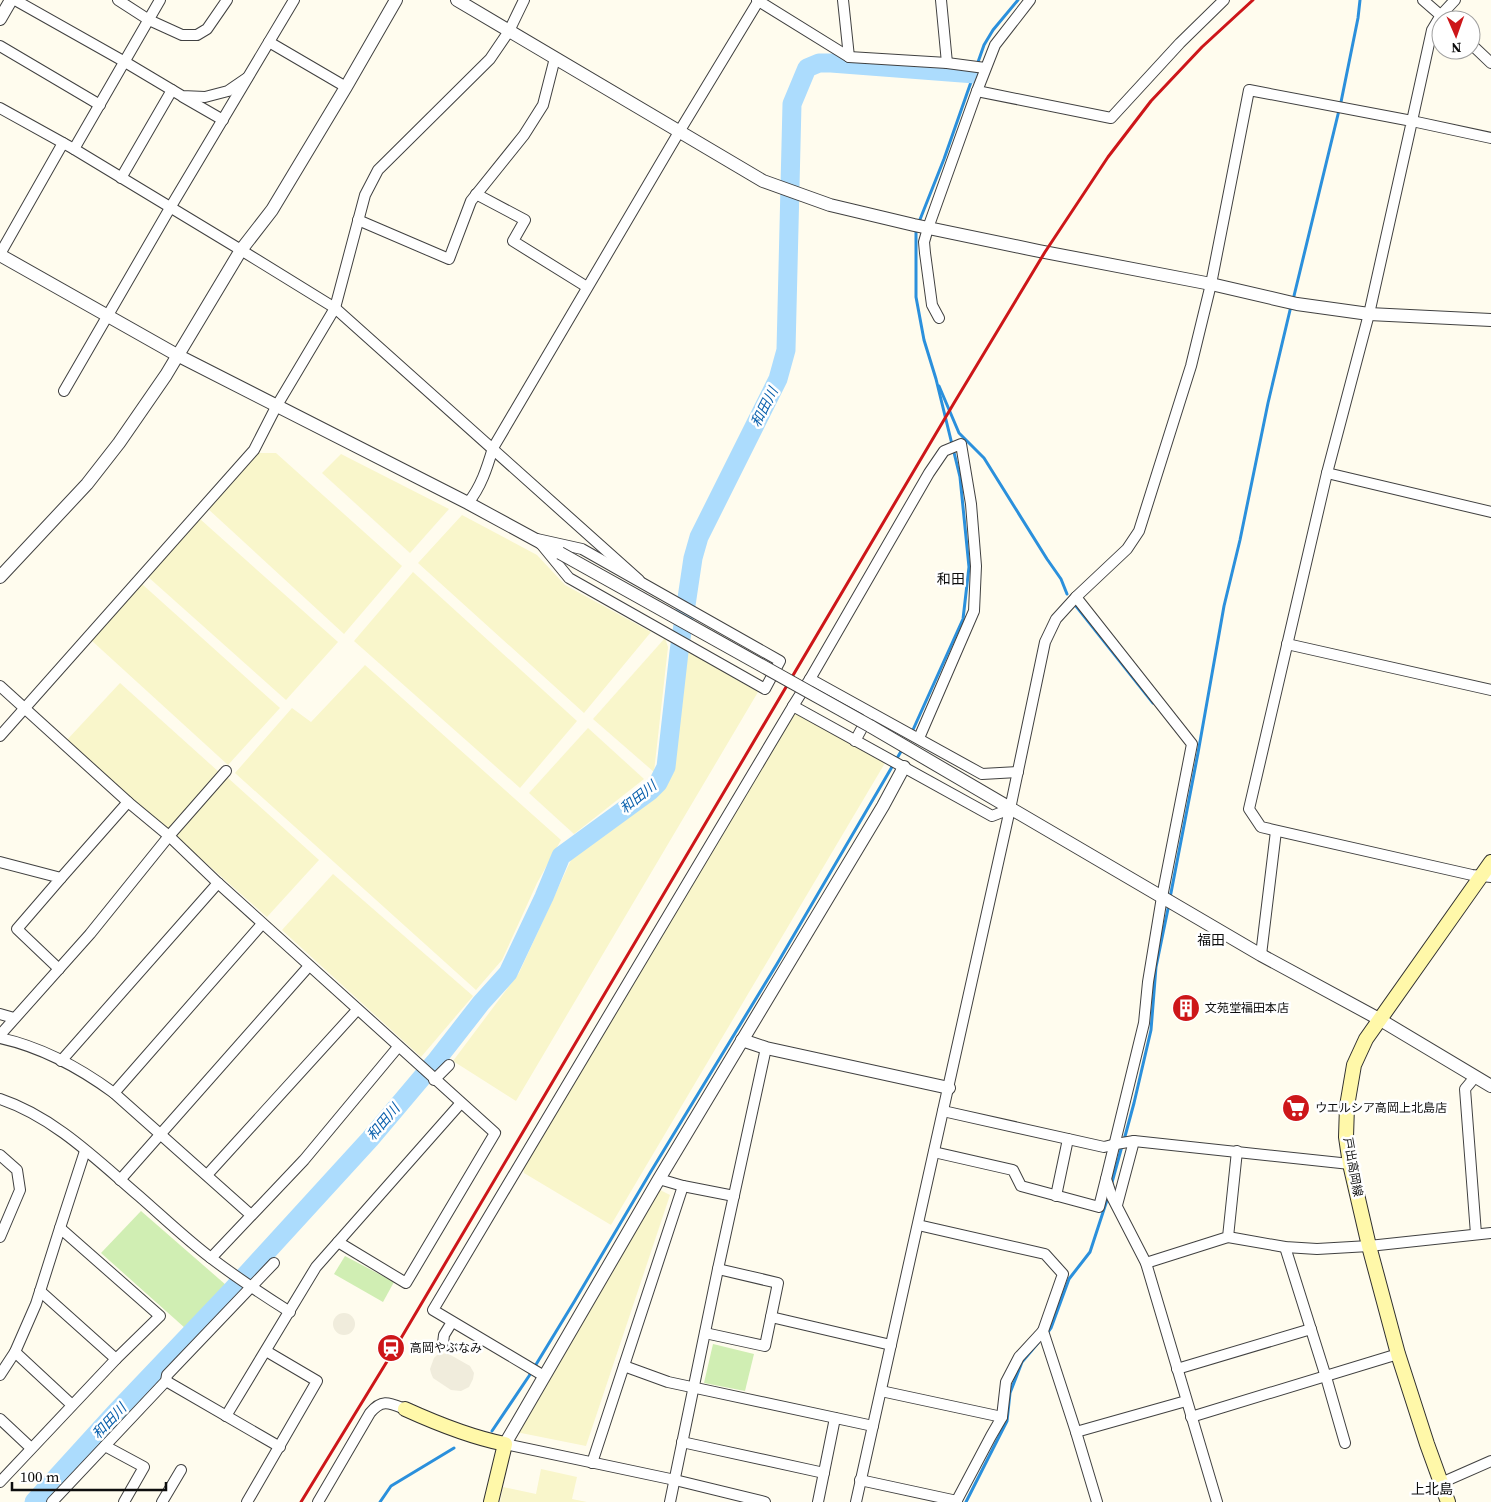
<svg xmlns="http://www.w3.org/2000/svg" width="1491" height="1502" font-family="'Source Serif 4','Noto Sans JP',serif">
<rect width="100%" height="100%" fill="#fffcee"/>
<!-- farmland -->
<g fill="#f9f6cb">
<polygon points="257,453 276,453 402,566 344,634 207,508"/>
<polygon points="341,454 449,509 410,553 322,473"/>
<polygon points="462,515 537,555 565,585 651,632 584,713 418,563"/>
<polygon points="200,519 338,642 286,700 147,576"/>
<polygon points="413,572 577,721 520,788 354,641"/>
<polygon points="142,584 280,708 228,765 91,640"/>
<polygon points="665,638 668,647 654,772 593,719"/>
<polygon points="682,648 758,692 516,1101 453,1061 519,973 571,860 625,818 652,801 674,772 678,735"/>
<polygon points="365,665 561,840 537,883 502,960 476,990 235,773 292,708 311,722"/>
<polygon points="120,683 220,773 168,829 66,741"/>
<polygon points="794,712 885,763 611,1225 524,1173 523,1167"/>
<polygon points="588,728 644,779 574,834 529,793"/>
<polygon points="227,777 319,860 267,917 174,835"/>
<polygon points="333,874 473,996 421,1057 282,930"/>
<polygon points="658,1189 670,1195 586,1446 516,1432"/>
<polygon points="541,1469 577,1477 572,1499 587,1502 500,1502 503,1487 536,1494"/>
</g>
<!-- green -->
<g fill="#d0eeb3">
<polygon points="141,1211 226,1285 185,1328 101,1253"/>
<polygon points="345,1256 394,1282 383,1302 334,1274"/>
<polygon points="713,1344 754,1354 745,1391 704,1383"/>
</g>
<!-- plaza -->
<g fill="#f0ecdc">
<circle cx="344" cy="1324" r="11"/>
<polygon points="447,1353 470,1366 474,1373 473,1379 469,1387 461,1391 451,1390 433,1378 431,1373 430,1369 434,1358 437,1355"/>
</g>
<g fill="none" stroke-linecap="round" stroke-linejoin="round">
<!-- stream -->
<g stroke="#2b90dc" stroke-width="3">
<polyline points="919,222 944,159 984,45 993,30 1018,0"/>
<polyline points="1293,300 1341,102 1358,18 1360,0"/>
<polyline points="939,386 959,433 984,458 1047,559 1061,579 1067,594"/>
<polyline points="1076,606 1153,703"/>
<polyline points="912,732 963,619 969,567 960,477 936,379 924,340 916,297 916,231 917,228"/>
<polyline points="1170,898 1198,753 1224,606 1240,540 1268,403 1291,306"/>
<polyline points="1124,1140 1134,1103 1151,1030 1156,967 1169,904"/>
<polyline points="1111,1186 1122,1146"/>
<polyline points="1046,1335 1051,1328 1069,1279 1090,1252 1108,1197"/>
<polyline points="492,1431 529,1376 574,1302 650,1173 777,964 903,748"/>
<polyline points="380,1502 391,1486 454,1448"/>
<polyline points="966,1502 1007,1421 1010,1393 1022,1362 1038,1343"/>
</g>
<!-- river -->
<polyline stroke="#acdcfd" stroke-width="19" points="34,1502 115,1413 231,1291 370,1139 435,1062 481,1003 508,973 544,897 561,856 650,791 658,783 666,767 679,652 693,558 699,537 778,379 786,350 792,104 807,68 819,63 831,63 975,74"/>
<!-- minor casing -->
<g stroke="#414141" stroke-width="12">
<g id="minor">
<polyline points="15,0 125,62 182,96 205,97 228,91 247,78"/>
<polyline points="118,0 149,20 182,35 197,35 207,29 227,0"/>
<polyline points="757,0 849,57 947,63 985,68"/>
<polyline points="843,0 849,57"/>
<polyline points="941,0 947,63"/>
<polyline points="1423,0 1446,20"/>
<polyline points="1455,0 1441,15 1432,30 1412,121 1491,138"/>
<polyline points="269,42 346,87"/>
<polyline points="1471,44 1491,63"/>
<polyline points="0,46 100,105"/>
<polyline points="977,91 1111,118 1180,43 1224,0"/>
<polyline points="183,97 223,120"/>
<polyline points="0,108 74,149 241,250 335,308 639,580"/>
<polyline points="74,149 160,0"/>
<polyline points="121,178 172,90"/>
<polyline points="476,194 525,220 513,241 587,287"/>
<polyline points="358,220 449,259 471,201 524,135 543,105 555,58"/>
<polyline points="0,254 63,143"/>
<polyline points="939,318 932,305 925,253 924,242 928,228 977,91 995,45 1030,0"/>
<polyline points="64,391 170,208 294,0"/>
<polyline points="1327,473 1491,512"/>
<path d="M468,503c13,-16 19,-35 25,-55l186,-316 80,-132"/>
<polygon points="537,539 582,549 780,661 765,689 569,578"/>
<polyline points="1076,597 1192,744 1162,897 1148,982 1144,1023 1106,1179 1112,1197 1146,1263 1217,1502"/>
<polyline points="1287,644 1491,690"/>
<polyline points="810,679 982,774 1018,772"/>
<polyline points="0,686 128,802 169,836 218,883 495,1133 406,1283 338,1242"/>
<polyline points="793,706 992,816 1010,809"/>
<polyline points="0,736 254,450 276,407 335,308 365,195 378,170 490,59 509,31 524,0"/>
<polyline points="855,741 868,717"/>
<polyline points="0,862 61,878 17,929 59,969"/>
<polyline points="61,878 128,802"/>
<polyline points="1261,955 1276,831"/>
<polyline points="0,1014 14,1018"/>
<polyline points="0,1035 90,934 169,836 226,771"/>
<path d="M0,1038c41,9 80,30 114,55l137,122"/>
<polyline points="61,1061 218,883"/>
<polyline points="1475,1077 1465,1089 1476,1234"/>
<polyline points="434,1080 449,1065"/>
<polyline points="114,1093 262,924"/>
<path d="M0,1099c54,18 97,61 139,97 24,21 47,43 72,62 25,19 52,37 79,54"/>
<polyline points="943,1111 1104,1147 1116,1144 1134,1141 1350,1164"/>
<polyline points="934,1152 1013,1170 1021,1186 1099,1207 1106,1179"/>
<polyline points="0,1155 17,1170 20,1190 0,1237"/>
<polyline points="207,1175 357,1010"/>
<polyline points="659,1179 683,1186 734,1196"/>
<polyline points="120,1180 309,966"/>
<polyline points="1056,1196 1068,1139"/>
<polyline points="1117,1205 1134,1141"/>
<polyline points="918,1225 1045,1254 1063,1274 1043,1331 1076,1432 1097,1502"/>
<polyline points="60,1228 85,1151"/>
<polyline points="1228,1237 1285,1247 1317,1249 1369,1246 1491,1233"/>
<polyline points="1285,1247 1326,1377 1345,1443"/>
<polyline points="211,1258 304,1160 398,1047"/>
<polyline points="1146,1263 1228,1237 1237,1151"/>
<polyline points="718,1269 778,1283 771,1317"/>
<polyline points="40,1291 116,1359"/>
<polyline points="705,1333 765,1346 771,1317 891,1345"/>
<polyline points="443,1343 444,1335 452,1322"/>
<polyline points="15,1352 72,1405"/>
<polyline points="624,1366 668,1382 873,1426"/>
<polyline points="1177,1369 1311,1329"/>
<polyline points="0,1375 15,1352 36,1304 60,1228 160,1316 116,1359 0,1482"/>
<polyline points="544,1376 433,1310 793,706 810,679 929,473 944,451 961,444 971,504 976,566 974,611 919,738"/>
<polyline points="166,1381 280,1447"/>
<polyline points="881,1391 1002,1417"/>
<polyline points="226,1416 316,1267 460,1104"/>
<polyline points="1191,1417 1398,1354"/>
<polyline points="0,1419 31,1448"/>
<polyline points="1076,1432 1186,1401"/>
<polyline points="682,1442 824,1473"/>
<polyline points="505,1444 675,1480 765,1502"/>
<polyline points="105,1446 144,1467 124,1502"/>
<polyline points="592,1463 683,1186"/>
<polyline points="860,1480 957,1501"/>
<polyline points="1441,1483 1491,1461"/>
<polyline points="52,1502 166,1381 167,1375 274,1263"/>
<polyline points="162,1502 181,1470"/>
<polyline points="247,1502 317,1381 266,1351"/>
<path d="M318,1502l52,-89c12,-15 20,-10 35,-4"/>
<polyline points="670,1502 718,1269 766,1048"/>
<polyline points="818,1502 835,1418"/>
<polyline points="856,1502 1010,809 1045,642 1056,619 1076,597 1127,549 1139,531 1191,366 1211,284 1249,90 1412,121 1369,314 1327,473 1249,809 1261,827 1472,875 1491,877"/>
<polyline points="956,1502 991,1436 1002,1417 1006,1382 1019,1357 1043,1331"/>
</g>
</g>
<!-- tertiary casing -->
<g stroke="#414141" stroke-width="14">
<g id="tertiary">
<polyline points="457,0 763,181 830,205 914,225 1039,251 1211,284 1297,304 1369,314 1491,320"/>
<polyline points="0,19 11,0"/>
<polyline points="0,255 177,355 468,503 560,553"/>
<polyline points="0,577 87,484 119,443 166,375 241,250 272,210 346,87 396,0"/>
<polyline points="870,726 1261,955 1379,1019 1491,1086"/>
<polyline points="742,1040 766,1048 949,1088"/>
<polyline points="505,1444 659,1179 883,806 904,767"/>
</g>
</g>
<!-- secondary casing -->
<g stroke="#303030" stroke-width="16">
<g id="secondary">
<path d="M405,1409c33,15 65,28 100,35l-14,58"/>
<polyline points="1448,1502 1427,1444 1398,1354 1369,1246 1350,1164 1346,1137 1347,1106 1354,1065 1366,1039 1491,862"/>
</g>
</g>
<!-- minor -->
<use href="#minor" stroke="#fff" stroke-width="10"/>
<!-- tertiary -->
<use href="#tertiary" stroke="#fff" stroke-width="12"/>
<!-- secondary -->
<use href="#secondary" stroke="#fff8a9" stroke-width="14"/>
<!-- rail -->
<polyline stroke="#cd1619" stroke-width="3" points="301,1502 394,1350 954,403 1045,252 1108,157 1151,101 1202,47 1253,0"/>
<!-- tertiary-bridge casing -->
<g stroke="#414141" stroke-width="14" stroke-linecap="butt">
<polyline id="tertiary-bridge" points="560,553 870,726"/>
</g>
<!-- tertiary-bridge -->
<use href="#tertiary-bridge" stroke="#fff" stroke-width="12"/>
</g>
<!-- icons -->
<defs>
<g id="building-disc" transform="scale(1.4375)"><circle r="9.5" fill="#cd1619" stroke="#fff"/><path d="M-4-6H4V6H1V3H-1V6H-4ZM-2.5-4.3h1.7v1.8h-1.7ZM.8-4.3h1.7v1.8H.8ZM-2.5-1h1.7V.8h-1.7ZM.8-1h1.7V.8H.8Z" fill="#fff"/></g>
<g id="supermarket-disc" transform="scale(1.4375)"><circle r="9.5" fill="#cd1619" stroke="#fff"/><path d="M-6-5.5h2.5l.6 2H6L4.5 2H-2.5L-4.4-4H-6ZM-1.5 3.2a1.3 1.3 0 1 0 .1 0ZM3 3.2a1.3 1.3 0 1 0 .1 0Z" fill="#fff"/></g>
<g id="station-disc" transform="scale(1.4375)"><circle r="9.5" fill="#cd1619" stroke="#fff"/><path d="M-3-6H3Q5-6 5-4V2Q5 4 3 4L4.5 6H3L1.5 4h-3L-3 6H-4.5L-3 4Q-5 4-5 2V-4Q-5-6-3-6ZM-3.5-4v3h7v-3ZM-3.5 1v1.5H-2V1ZM2 1v1.5H3.5V1Z" fill="#fff"/></g>
</defs>
<g fill-rule="evenodd">
<use href="#building-disc" x="1186" y="1008"/>
<use href="#supermarket-disc" x="1296" y="1108"/>
<use href="#station-disc" x="391" y="1348"/>
</g>
<g text-anchor="middle" dominant-baseline="central" stroke-width="5" stroke-linejoin="round" paint-order="stroke">
<!-- poi labels -->
<g font-size="12" fill="#0e0e0e" stroke="#fff" text-anchor="start">
<text x="1205" y="1008">文苑堂福田本店</text>
<text x="1315" y="1108">ウエルシア高岡上北島店</text>
<text x="410" y="1348">高岡やぶなみ</text>
</g>
<!-- street labels -->
<g font-size="12" fill="#0e0e0e" stroke="#fff">
<text transform="translate(1353 1167) rotate(80)">戸出高岡線</text>
</g>
<!-- water labels -->
<g font-size="14" font-style="italic" fill="#0960ad" stroke="#fff">
<text transform="translate(764 407) rotate(-63)">和田川</text>
<text transform="translate(638 797) rotate(-39)">和田川</text>
<text transform="translate(383 1122) rotate(-50)">和田川</text>
<text transform="translate(109 1421) rotate(-47)">和田川</text>
</g>
<!-- neighbourhood labels -->
<g font-size="14" fill="#0e0e0e" stroke="#fff">
<text x="951" y="579">和田</text>
<text x="1211" y="940">福田</text>
<text x="1432" y="1489">上北島</text>
</g>
</g>
<!-- north arrow -->
<g transform="translate(1456 35) rotate(178)"><circle r="24" fill="#ffffff" stroke="#9f9f9f"/>
<path d="M0-4L9 19L0 12L-9 19Z" fill="#cd1619"/>
<text y="-8" font-size="14" font-weight="bold" text-anchor="middle" fill="#0e0e0e">N</text>
</g>
<!-- scale -->
<path d="M12 1482v8h154v-8" fill="none" stroke="#0e0e0e" stroke-width="2.5"/>
<text x="20" y="1482" font-size="15" fill="#0e0e0e" stroke="#ffffff" stroke-width="4" paint-order="stroke">100 m</text>
</svg>
